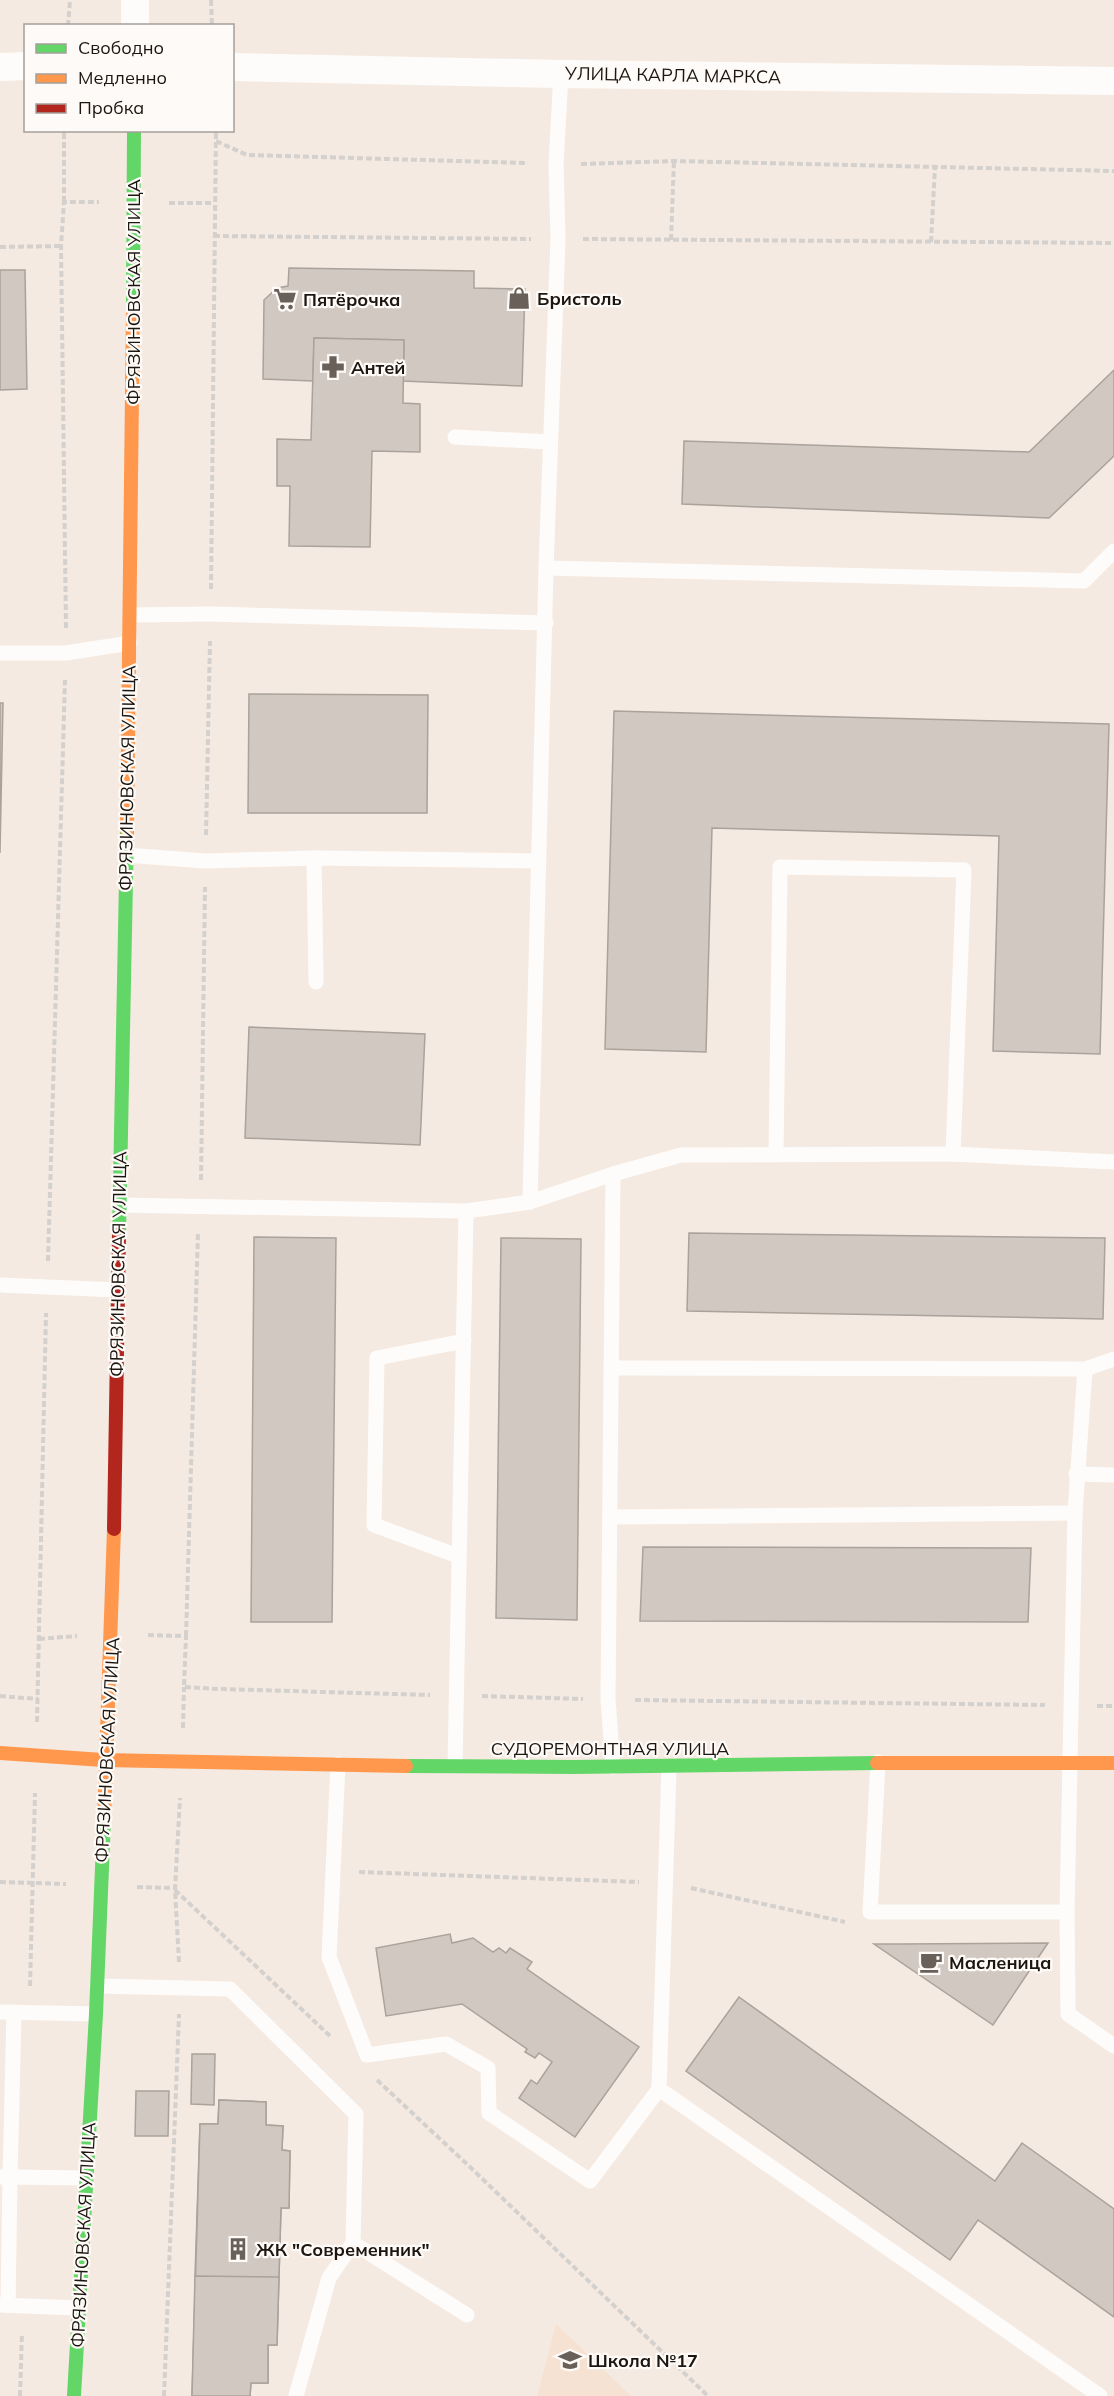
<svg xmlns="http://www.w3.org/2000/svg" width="1114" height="2396" font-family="Mulish,sans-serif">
<rect width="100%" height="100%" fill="#f5eae1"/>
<!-- built -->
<polygon fill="#f6e2d3" points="556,2324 631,2396 537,2396"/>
<!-- building -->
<g fill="#d1c8c1" stroke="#aaa29b" stroke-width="1.5">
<polygon points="289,268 474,271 474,288 525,289 522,386 403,381 404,340 314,338 313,381 263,379 264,300 277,288 288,286"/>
<polygon points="0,270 25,270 27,389 0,390"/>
<polygon points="314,338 404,340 403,403 420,404 420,452 372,451 370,547 289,546 290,486 277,486 277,439 311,440"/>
<polygon points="1114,370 1114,456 1049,518 682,504 684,441 1029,452"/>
<polygon points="249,694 428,695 427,813 248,813"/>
<polygon points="0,703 3,703 0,853"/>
<polygon points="614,711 1109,724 1100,1054 993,1051 999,836 712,828 706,1052 605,1049"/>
<polygon points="249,1027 425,1034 420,1145 245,1138"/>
<polygon points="689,1233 1105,1238 1103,1319 687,1311"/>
<polygon points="254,1237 336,1238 332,1622 251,1622"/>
<polygon points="501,1238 581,1239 577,1620 496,1618"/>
<polygon points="643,1547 1031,1548 1028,1622 640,1621"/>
<polygon points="450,1934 452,1943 473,1938 493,1952 499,1948 506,1953 510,1948 532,1962 527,1969 639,2047 575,2137 519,2098 531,2080 537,2084 552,2062 539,2053 535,2058 525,2052 527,2049 462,2004 386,2016 376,1948"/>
<polygon points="1048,1943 993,2025 874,1944 900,1944"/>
<polygon points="739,1997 995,2181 1022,2143 1114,2209 1114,2317 978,2220 950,2260 686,2071"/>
<polygon points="192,2054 215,2054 214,2105 191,2104"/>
<polygon points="136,2091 169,2091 168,2136 135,2136"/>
<polygon points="219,2100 266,2102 266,2125 283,2126 282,2150 290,2151 289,2208 281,2208 279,2277 195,2276 200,2124 218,2124"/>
<polygon points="219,2100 266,2102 266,2125 283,2126 282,2150 290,2151 289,2208 281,2208 277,2345 268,2345 268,2383 251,2383 250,2396 192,2396 200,2124 218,2124"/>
<polygon points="195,2276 279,2277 277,2345 268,2345 268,2383 251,2383 250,2396 192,2396"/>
</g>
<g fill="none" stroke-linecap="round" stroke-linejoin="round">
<!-- path -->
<g stroke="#d3d0cd" stroke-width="4" stroke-dasharray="6 3" stroke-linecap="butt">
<polyline points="211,0 212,26"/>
<polyline points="68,26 70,0"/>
<polyline points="216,141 247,155 528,163"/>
<polyline points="581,164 674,161 1114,171"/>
<polyline points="64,202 64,130"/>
<polyline points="169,203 213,203"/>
<polyline points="214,236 531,239"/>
<polyline points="583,239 1114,243"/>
<polyline points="671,240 674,161"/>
<polyline points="931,242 935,167"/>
<polyline points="0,247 61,246"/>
<polyline points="211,589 216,130"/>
<polyline points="66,628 61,246 64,202 99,202"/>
<polyline points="206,835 210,641"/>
<polyline points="201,1180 205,887"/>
<polyline points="48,1261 65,680"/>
<polyline points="148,1635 186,1636 184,1687 218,1689 430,1695"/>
<polyline points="186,1636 198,1232"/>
<polyline points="39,1639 77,1636"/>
<polyline points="0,1696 38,1699"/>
<polyline points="482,1696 583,1699"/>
<polyline points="635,1700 1045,1705"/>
<polyline points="1097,1706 1114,1706"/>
<polyline points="37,1722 46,1313"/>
<polyline points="183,1728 184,1687"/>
<polyline points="359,1872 639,1882"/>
<polyline points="0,1882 66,1884"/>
<polyline points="137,1887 175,1888"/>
<polyline points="691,1888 845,1922"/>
<polyline points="175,1890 330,2036"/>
<polyline points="179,1962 175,1890 180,1798"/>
<polyline points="30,1986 35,1793"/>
<polyline points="377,2080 469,2166 708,2396"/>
<polyline points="20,2396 22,2333"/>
<polyline points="164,2396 179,2014"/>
</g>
<!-- lane -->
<g stroke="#fefcfa" stroke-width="15">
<polyline points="561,74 556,164 558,239 546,568 530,1202 613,1174 681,1155 953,1154 1114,1162"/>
<polyline points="455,437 550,442"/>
<polyline points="546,568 1084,581 1114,551"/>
<polyline points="130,615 211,614 546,623"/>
<polyline points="0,653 66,653 130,643"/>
<polyline points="126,855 205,861 314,858 539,861"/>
<polyline points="314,858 316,982"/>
<polyline points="776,1154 780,867 964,870 953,1154"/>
<polyline points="613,1174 608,1699 613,1767"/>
<polyline points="118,1205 466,1211 455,1766"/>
<polyline points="466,1211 530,1202"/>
<polyline points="0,1285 117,1290"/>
<polyline points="611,1368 1085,1369 1075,1513 1067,1912 1068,2014 1114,2046"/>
<polyline points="1085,1369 1114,1359"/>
<polyline points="1076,1474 1114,1475"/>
<polyline points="610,1517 1075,1513"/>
<polyline points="458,1556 374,1525 377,1358 464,1341"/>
<polyline points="878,1762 870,1912 1067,1912"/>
<polyline points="338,1764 329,1957 367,2055 446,2044 488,2068 489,2113 590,2181 659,2089"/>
<polyline points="669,1767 659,2089 1100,2396"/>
<polyline points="97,1986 230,1989 356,2114 353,2243 329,2278 296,2396"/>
<polyline points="0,2012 96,2014"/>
<polyline points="0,2177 10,2177 14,2012"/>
<polyline points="353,2243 467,2315"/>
<polyline points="0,2305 78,2308"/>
<polyline points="8,2305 10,2177 86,2178"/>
</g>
<!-- street -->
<g stroke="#fefcfa" stroke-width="28">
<polyline points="135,0 135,26"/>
<polyline points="0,67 26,66"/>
<polyline points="232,67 561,74 1114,81"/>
</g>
<!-- fast -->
<g stroke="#63d668" stroke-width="14">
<polyline points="133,306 134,130"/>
<polyline points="119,1234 127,830"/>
<polyline points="406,1766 573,1767 877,1763"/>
<polyline points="74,2396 96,2014 104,1819"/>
</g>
<!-- slow -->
<g stroke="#ff974d" stroke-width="14">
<polyline points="127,830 133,306"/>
<polyline points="0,1753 103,1760 406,1766"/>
<polyline points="877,1763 1114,1763"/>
<polyline points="104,1819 114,1529"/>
</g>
<!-- jam -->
<polyline stroke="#b3261e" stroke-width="14" points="114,1529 119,1234"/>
</g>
<!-- icons -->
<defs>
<g id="shop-bare" transform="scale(1.8)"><path d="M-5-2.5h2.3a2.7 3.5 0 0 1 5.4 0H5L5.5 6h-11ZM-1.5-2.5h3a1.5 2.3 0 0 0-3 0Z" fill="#686059" stroke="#fefaf7" stroke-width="2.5" paint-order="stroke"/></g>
<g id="supermarket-bare" transform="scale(1.8)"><path d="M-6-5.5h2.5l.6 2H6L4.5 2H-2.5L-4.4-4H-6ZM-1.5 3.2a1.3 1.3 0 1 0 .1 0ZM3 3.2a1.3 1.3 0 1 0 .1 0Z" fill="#686059" stroke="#fefaf7" stroke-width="2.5" paint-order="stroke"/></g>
<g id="pharmacy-bare" transform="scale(1.8)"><path d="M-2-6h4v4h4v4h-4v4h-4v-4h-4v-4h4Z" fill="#686059" stroke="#fefaf7" stroke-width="2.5" paint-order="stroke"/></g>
<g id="cafe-bare" transform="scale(1.8)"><path d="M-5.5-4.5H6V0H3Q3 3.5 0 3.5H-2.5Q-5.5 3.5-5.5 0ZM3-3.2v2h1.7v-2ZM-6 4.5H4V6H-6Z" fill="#686059" stroke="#fefaf7" stroke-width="2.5" paint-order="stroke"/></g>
<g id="building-bare" transform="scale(1.8)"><path d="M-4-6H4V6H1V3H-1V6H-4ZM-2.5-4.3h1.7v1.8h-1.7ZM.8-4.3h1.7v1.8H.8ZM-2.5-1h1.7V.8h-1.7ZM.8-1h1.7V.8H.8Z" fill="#686059" stroke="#fefaf7" stroke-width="2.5" paint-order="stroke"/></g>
<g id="school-bare" transform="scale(1.8)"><path d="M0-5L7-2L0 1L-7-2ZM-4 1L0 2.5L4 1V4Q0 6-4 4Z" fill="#686059" stroke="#fefaf7" stroke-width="2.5" paint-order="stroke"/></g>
</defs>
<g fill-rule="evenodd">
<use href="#shop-bare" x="519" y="298"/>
<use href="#supermarket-bare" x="285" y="299"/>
<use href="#pharmacy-bare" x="333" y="367"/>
<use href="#cafe-bare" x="931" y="1962"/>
<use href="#building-bare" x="238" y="2249"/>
<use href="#school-bare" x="570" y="2360"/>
</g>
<g text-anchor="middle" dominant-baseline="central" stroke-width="4.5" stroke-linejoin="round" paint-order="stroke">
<!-- street labels -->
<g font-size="18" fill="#1c1610" stroke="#fefaf7">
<text transform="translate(673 75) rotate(1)">УЛИЦА КАРЛА МАРКСА</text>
<text transform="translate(133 292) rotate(-90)">ФРЯЗИНОВСКАЯ УЛИЦА</text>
<text transform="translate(127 778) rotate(-89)">ФРЯЗИНОВСКАЯ УЛИЦА</text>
<text transform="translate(118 1264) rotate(-89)">ФРЯЗИНОВСКАЯ УЛИЦА</text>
<text x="610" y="1748">СУДОРЕМОНТНАЯ УЛИЦА</text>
<text transform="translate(107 1750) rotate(-87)">ФРЯЗИНОВСКАЯ УЛИЦА</text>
<text transform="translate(83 2235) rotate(-87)">ФРЯЗИНОВСКАЯ УЛИЦА</text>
</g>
<!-- poi labels -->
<g font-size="18" font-weight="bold" fill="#1c1610" stroke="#fefaf7" text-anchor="start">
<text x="537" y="298">Бристоль</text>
<text x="303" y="299">Пятёрочка</text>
<text x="351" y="367">Антей</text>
<text x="949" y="1962">Масленица</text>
<text x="256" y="2249">ЖК "Современник"</text>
<text x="588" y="2360">Школа №17</text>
</g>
</g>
<!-- legend -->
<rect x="24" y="24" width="210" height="108" fill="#fefaf7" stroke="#a49f9b" stroke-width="1.5"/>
<rect x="36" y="44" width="30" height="9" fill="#63d668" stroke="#a49f9b" stroke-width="1.5"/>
<text x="78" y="54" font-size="18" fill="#1c1610">Свободно</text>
<rect x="36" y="74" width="30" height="9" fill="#ff974d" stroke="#a49f9b" stroke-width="1.5"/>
<text x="78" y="84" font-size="18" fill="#1c1610">Медленно</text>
<rect x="36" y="104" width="30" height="9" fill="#b3261e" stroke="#a49f9b" stroke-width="1.5"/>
<text x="78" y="114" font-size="18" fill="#1c1610">Пробка</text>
</svg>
